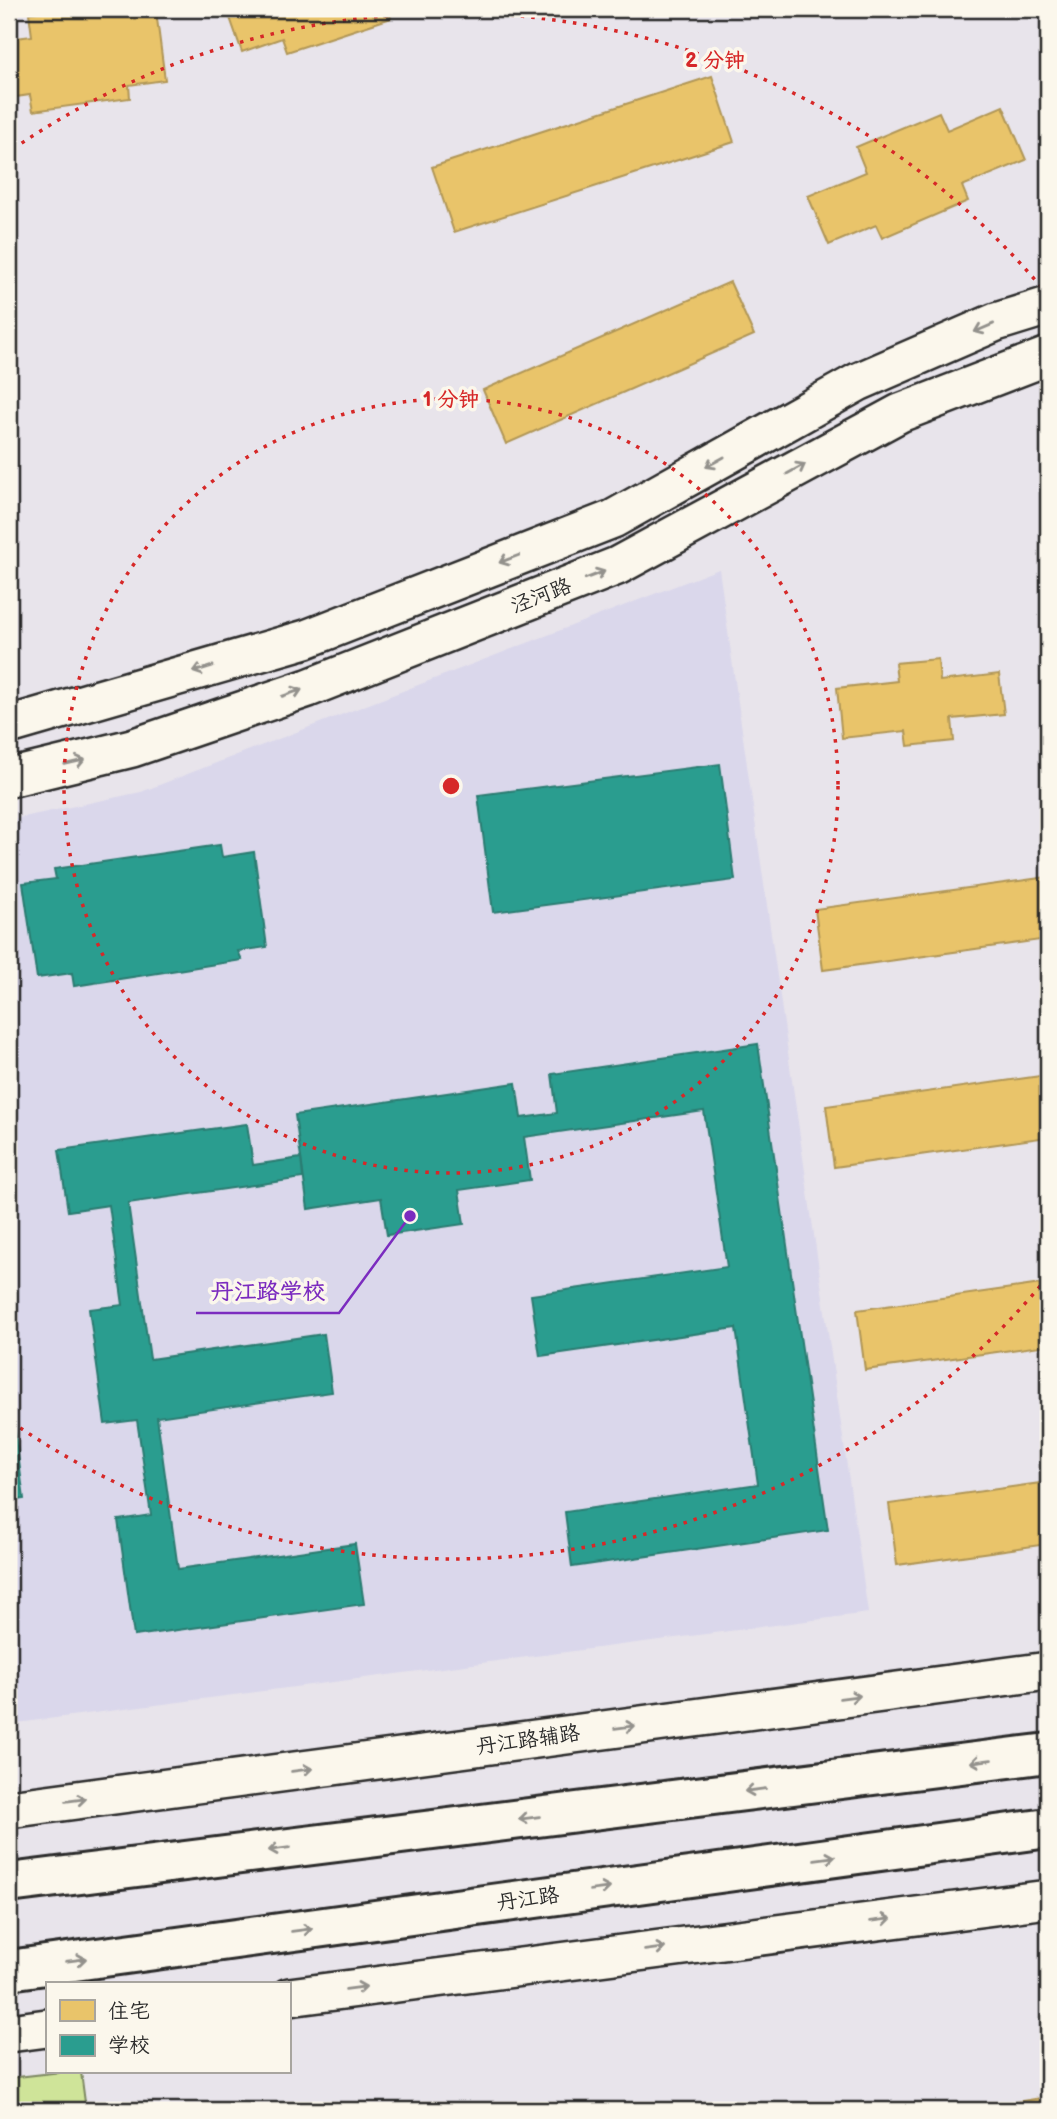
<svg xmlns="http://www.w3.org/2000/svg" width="1057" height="2119" font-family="'Balsamiq Sans','LXGW WenKai TC',sans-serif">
<rect width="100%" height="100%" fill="#e8e4eb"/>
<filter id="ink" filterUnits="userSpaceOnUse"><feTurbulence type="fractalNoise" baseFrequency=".0143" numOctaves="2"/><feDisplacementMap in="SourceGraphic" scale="14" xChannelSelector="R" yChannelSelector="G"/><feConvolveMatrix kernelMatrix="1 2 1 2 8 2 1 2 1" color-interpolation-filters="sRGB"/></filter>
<g filter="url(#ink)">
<!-- built -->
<polygon fill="#dad7eb" points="719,569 868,1613 9,1724 9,820 141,792"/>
<!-- green -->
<polygon fill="#cfe499" stroke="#7d8862" stroke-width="2" points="61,2072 81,2072 86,2110 9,2110 9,2078"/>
<!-- homes -->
<g fill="#e9c46a" stroke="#b09657" stroke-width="2">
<polygon points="61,9 122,9 123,15 156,11 165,80 129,85 130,98 33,111 30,95 9,98 9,39 32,36 29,13"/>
<polygon points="227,9 388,9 391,18 287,52 282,38 242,52"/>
<polygon points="712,76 734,142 454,232 432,167"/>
<polygon points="1003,106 1026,160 962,186 968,201 882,238 876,225 829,245 808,196 866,172 856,147 939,112 947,130"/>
<polygon points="730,282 754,335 506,444 483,390"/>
<polygon points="938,659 940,681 999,674 1004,714 952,719 954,741 908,746 906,731 842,738 837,688 897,681 895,663"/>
<polygon points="1048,877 1048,939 823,970 815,909"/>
<polygon points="1048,1075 1048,1137 834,1167 826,1106"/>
<polygon points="1048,1283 1048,1345 865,1370 857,1310"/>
<polygon points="1048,1482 1048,1544 897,1565 889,1504"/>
<polygon points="1048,2097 1048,2110 1010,2110 1009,2103"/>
</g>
<!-- schools -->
<g fill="#2a9d8f" stroke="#2a7b71" stroke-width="2">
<polygon points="720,764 735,880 493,912 478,795"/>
<polygon points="220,845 222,857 254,852 267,947 238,951 242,960 74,986 72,973 37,978 23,883 56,879 54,869"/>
<polygon points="758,1044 828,1530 572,1567 565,1512 758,1484 736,1328 540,1356 531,1295 727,1267 704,1111 524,1137 530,1180 459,1190 464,1224 387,1235 381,1198 308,1209 295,1115 516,1083 521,1118 557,1113 552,1074"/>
<polygon points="247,1124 253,1165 301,1158 303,1178 128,1203 150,1359 324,1334 332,1392 157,1417 178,1569 355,1544 364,1604 134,1636 118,1520 151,1515 137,1420 105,1424 89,1309 123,1305 109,1205 68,1211 59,1150"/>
<polygon points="9,1387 24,1499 9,1501"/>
</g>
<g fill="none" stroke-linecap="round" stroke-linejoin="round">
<!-- minor casing -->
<g stroke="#2b2b2b" stroke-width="42">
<g id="minor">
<polyline points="9,725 306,639 613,519 858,382 996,322 1048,306"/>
<polyline points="9,778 132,748 308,688 617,566 900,413 1048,356"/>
<polyline points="9,1809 1048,1671"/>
<polyline points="289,1997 1048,1899"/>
<polyline points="9,2033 47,2028"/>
</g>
</g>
<!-- highway casing -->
<g stroke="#2b2b2b" stroke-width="44">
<g id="highway">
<polyline points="9,1883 1048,1753"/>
<polyline points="9,1970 1048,1828"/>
</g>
</g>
<!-- minor -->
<use href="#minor" stroke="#fbf7ec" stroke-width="37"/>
<!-- highway -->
<use href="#highway" stroke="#fbf7ec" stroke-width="38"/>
</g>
<!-- one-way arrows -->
<defs><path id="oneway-shaft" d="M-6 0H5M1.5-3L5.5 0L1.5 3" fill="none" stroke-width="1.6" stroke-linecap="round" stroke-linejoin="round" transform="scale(1.75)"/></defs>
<g stroke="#93918c">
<use href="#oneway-shaft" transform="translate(984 328) rotate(157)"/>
<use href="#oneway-shaft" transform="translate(715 462) rotate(151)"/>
<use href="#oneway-shaft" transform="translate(796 469) rotate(-29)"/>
<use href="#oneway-shaft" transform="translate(509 559) rotate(159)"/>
<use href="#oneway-shaft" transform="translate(595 575) rotate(-21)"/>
<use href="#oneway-shaft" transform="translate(203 669) rotate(163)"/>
<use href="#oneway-shaft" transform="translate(292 693) rotate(-19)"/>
<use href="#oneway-shaft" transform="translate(75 762) rotate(-13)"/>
<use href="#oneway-shaft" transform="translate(850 1697) rotate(-8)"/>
<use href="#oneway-shaft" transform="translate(625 1727) rotate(-8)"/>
<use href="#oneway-shaft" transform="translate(981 1761) rotate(173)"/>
<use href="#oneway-shaft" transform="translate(302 1770) rotate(-8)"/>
<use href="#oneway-shaft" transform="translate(755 1790) rotate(173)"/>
<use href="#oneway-shaft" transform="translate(76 1800) rotate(-8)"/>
<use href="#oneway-shaft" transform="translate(529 1818) rotate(173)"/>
<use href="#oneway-shaft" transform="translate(279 1849) rotate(173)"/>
<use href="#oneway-shaft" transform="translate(825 1858) rotate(-8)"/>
<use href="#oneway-shaft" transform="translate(600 1889) rotate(-8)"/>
<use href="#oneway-shaft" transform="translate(881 1920) rotate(-7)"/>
<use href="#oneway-shaft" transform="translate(302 1930) rotate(-8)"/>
<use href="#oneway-shaft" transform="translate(655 1949) rotate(-7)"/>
<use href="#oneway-shaft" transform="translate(76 1960) rotate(-8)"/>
<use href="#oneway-shaft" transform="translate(356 1988) rotate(-7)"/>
</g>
</g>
<!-- distance rings -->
<g fill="none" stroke="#d62828" stroke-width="3.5" stroke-dasharray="3.5 7">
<circle cx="451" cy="786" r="387"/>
<path d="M1047 1278A773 773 0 0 1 13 1423M13 149A773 773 0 0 1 1047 294"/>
</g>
<g text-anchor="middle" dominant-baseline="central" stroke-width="7" stroke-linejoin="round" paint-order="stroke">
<!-- street labels -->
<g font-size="21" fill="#2b2b2b" stroke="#fbf7ec">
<text transform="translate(541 596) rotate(-21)">泾河路</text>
<text transform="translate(528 1740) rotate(-8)">丹江路辅路</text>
<text transform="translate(528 1899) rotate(-8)">丹江路</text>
</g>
</g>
<circle cx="451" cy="786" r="10" fill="#d62828" stroke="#fbf7ec" stroke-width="3.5"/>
<g font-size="21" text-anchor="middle" font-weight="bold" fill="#d62828" stroke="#fbf7ec" stroke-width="7" stroke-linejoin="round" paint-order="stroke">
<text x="715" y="67">2 分钟</text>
<text x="451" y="406">1 分钟</text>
</g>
<!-- callouts -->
<path fill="none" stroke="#7b2cbf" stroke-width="2.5" d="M410 1216L339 1313H196"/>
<circle fill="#7b2cbf" stroke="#fbf7ec" stroke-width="2.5" cx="410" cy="1216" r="7"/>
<g font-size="23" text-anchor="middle" font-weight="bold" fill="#7b2cbf" stroke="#fbf7ec" stroke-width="7" stroke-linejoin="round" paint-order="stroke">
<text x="268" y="1299">丹江路学校</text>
</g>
<!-- margin -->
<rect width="1057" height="2119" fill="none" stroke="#fbf7ec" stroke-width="35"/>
<rect x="18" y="18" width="1022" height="2084" fill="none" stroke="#2b2b2b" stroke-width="2.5" filter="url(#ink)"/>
<!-- legend -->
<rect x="46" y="1982" width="245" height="91" fill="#fbf7ec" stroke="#a8a59f" stroke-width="2"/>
<rect x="60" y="2000" width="35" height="21" fill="#e9c46a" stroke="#a8a59f" stroke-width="2"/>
<text x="108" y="2018" font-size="21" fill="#2b2b2b">住宅</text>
<rect x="60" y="2035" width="35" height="21" fill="#2a9d8f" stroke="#a8a59f" stroke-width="2"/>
<text x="108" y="2052" font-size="21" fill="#2b2b2b">学校</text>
</svg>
